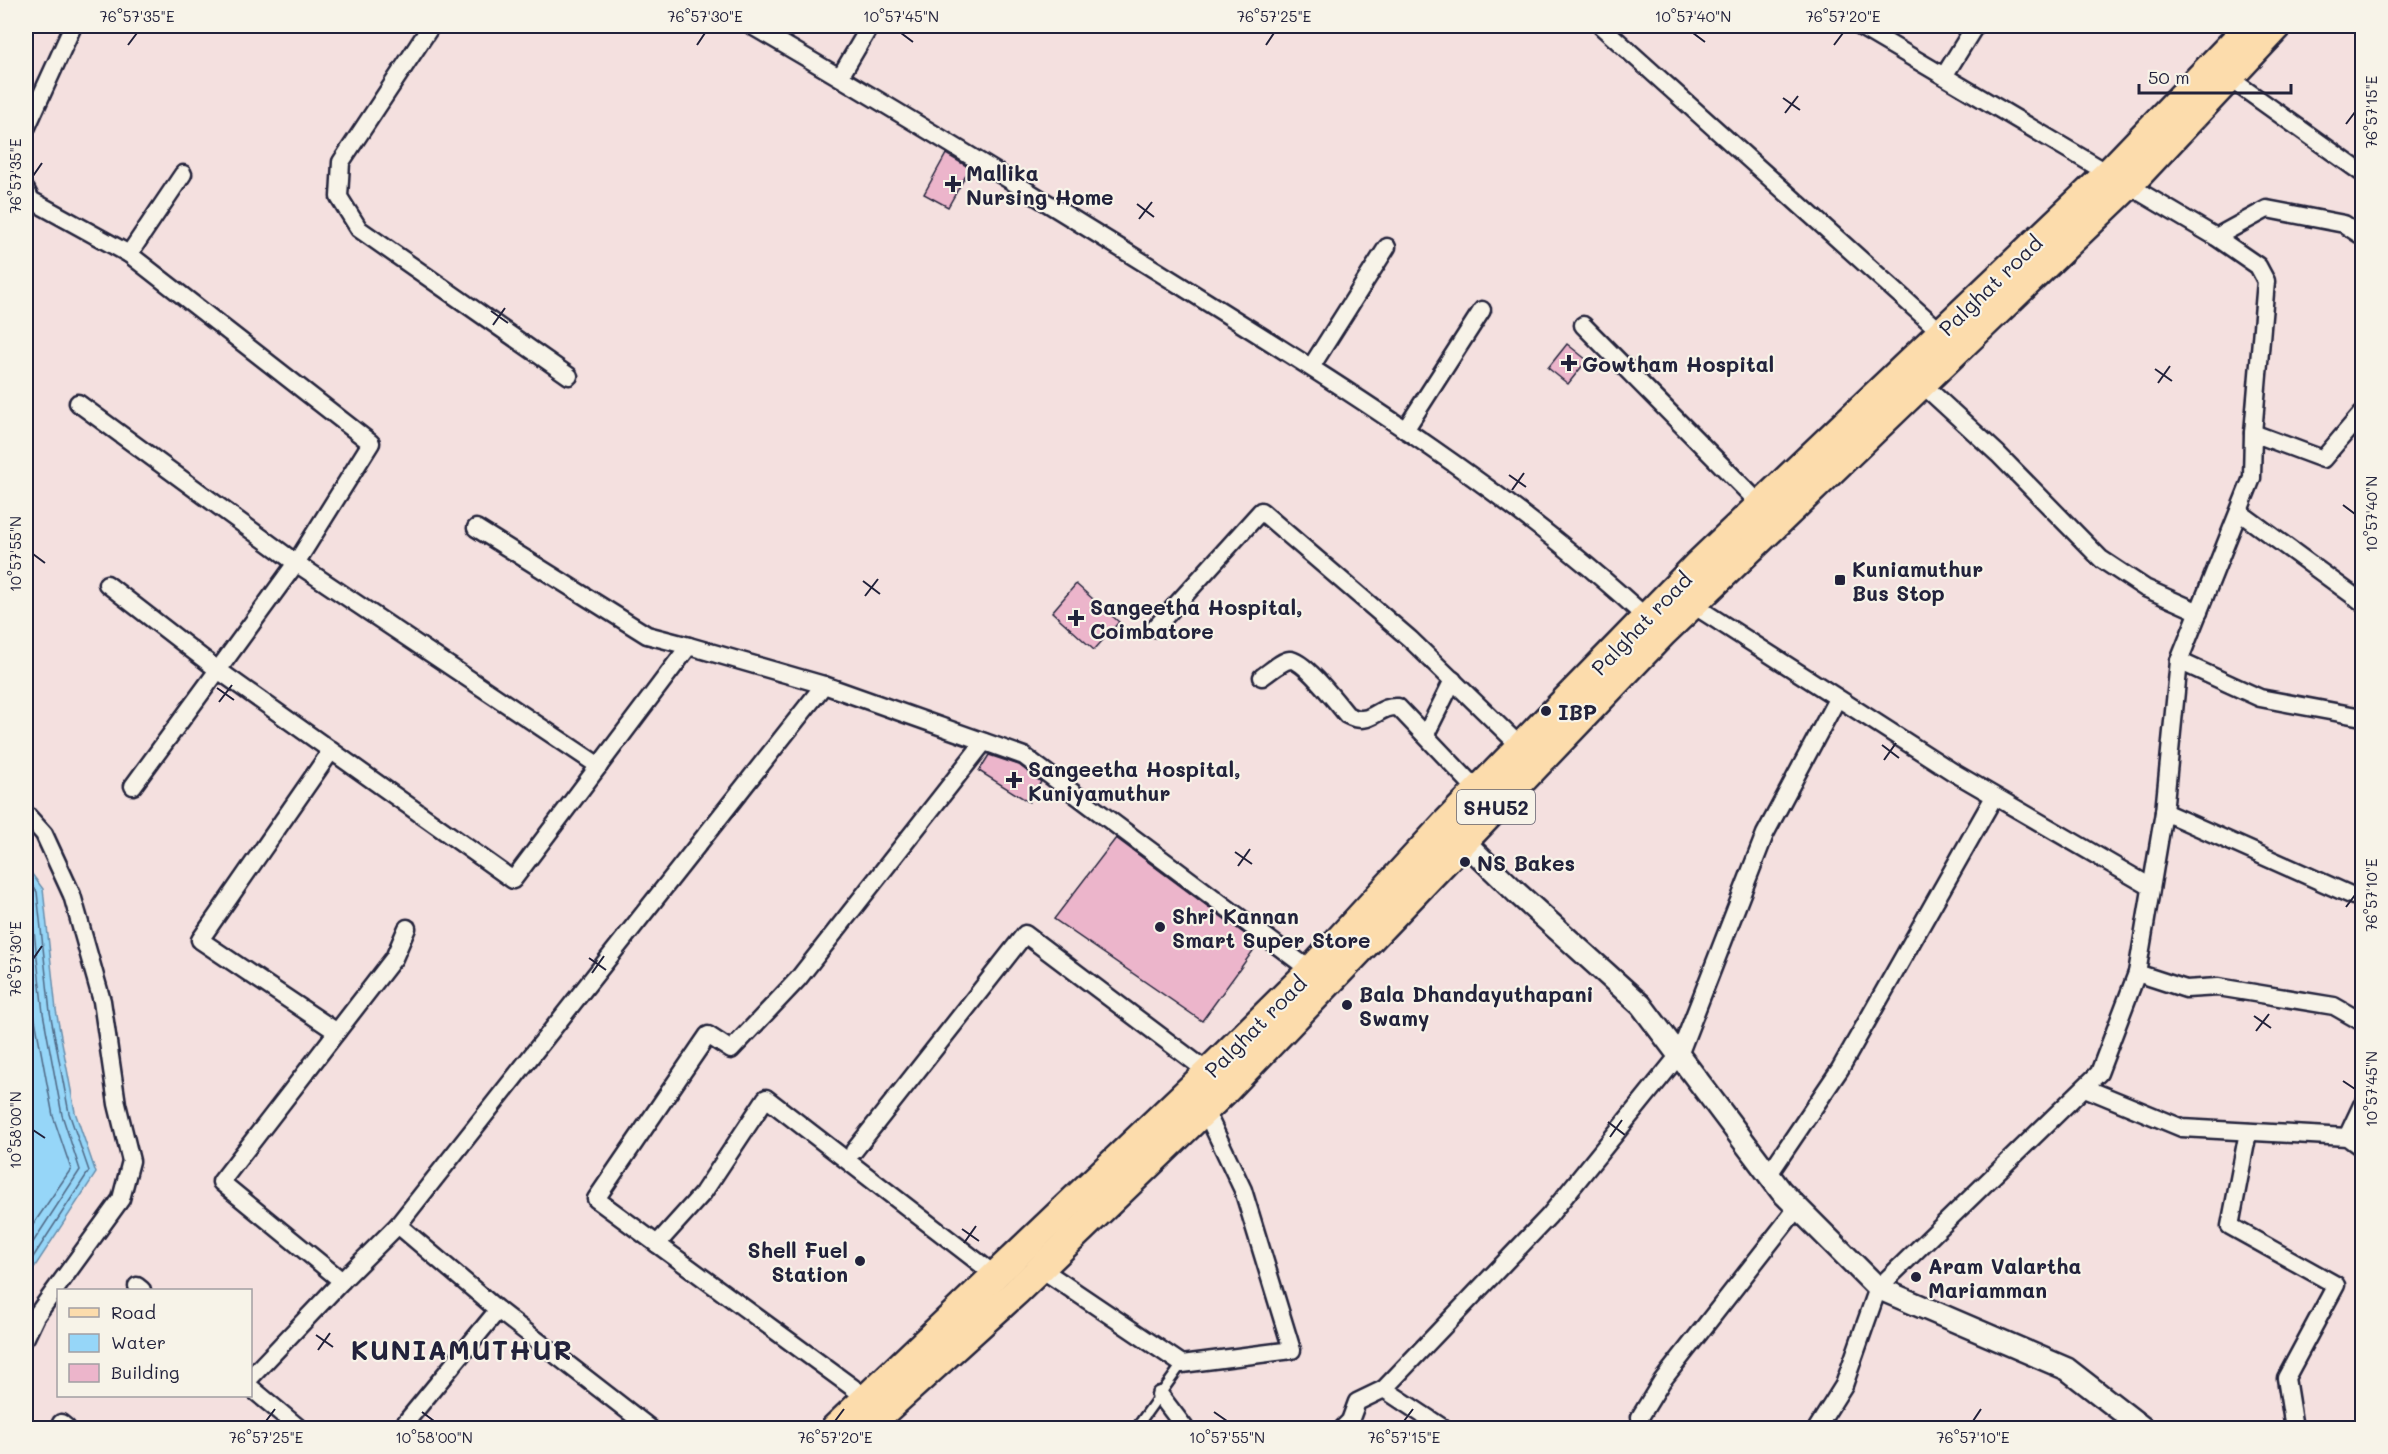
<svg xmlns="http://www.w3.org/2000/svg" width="2388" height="1454" font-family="Mali,sans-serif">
<rect width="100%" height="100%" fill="#f4e0df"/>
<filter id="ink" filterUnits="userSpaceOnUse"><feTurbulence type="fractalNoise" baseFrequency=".0167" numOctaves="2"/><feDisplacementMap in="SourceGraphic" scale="12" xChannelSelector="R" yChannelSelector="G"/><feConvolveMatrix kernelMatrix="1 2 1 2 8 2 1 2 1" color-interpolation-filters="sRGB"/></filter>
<g filter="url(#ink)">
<!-- water -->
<polygon fill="#96d6f8" stroke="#688eac" stroke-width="1.5" points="26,866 43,889 56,1010 75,1112 96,1173 26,1280"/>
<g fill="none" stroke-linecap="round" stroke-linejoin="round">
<!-- shore -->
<g stroke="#506a87" stroke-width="1.5">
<polyline points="26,876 37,892 50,1012 69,1113 89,1171 26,1268"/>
<polyline points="26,888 30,895 43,1013 62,1115 80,1170 26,1253"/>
<polyline points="26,939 34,1014 53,1116 71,1169 26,1235"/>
</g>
</g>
<!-- building -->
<g fill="#ecb5cb" stroke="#22223b" stroke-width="1.5">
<polygon points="946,154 970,168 948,207 924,194"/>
<polygon points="1567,344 1587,360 1568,384 1548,368"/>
<polygon points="1076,584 1119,622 1094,650 1052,612"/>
<polygon points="989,755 1019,765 1041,782 1029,802 979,771"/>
<polygon points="1116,838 1258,944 1202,1021 1054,919"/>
</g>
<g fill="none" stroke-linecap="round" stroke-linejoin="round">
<!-- service casing -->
<g stroke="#22223b" stroke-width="13">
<polyline id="service" points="1136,1428 1182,1364"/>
</g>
<!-- minor casing -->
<g stroke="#22223b" stroke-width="21">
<g id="minor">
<polyline points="431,26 341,162 339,197 359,229 569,376"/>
<path d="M752,26c149,86 296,177 442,268 160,100 320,200 458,329"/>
<polyline points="1601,26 1941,332"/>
<polyline points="1944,76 1975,26"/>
<polyline points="840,77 870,26"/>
<polyline points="2229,78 2362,173"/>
<polyline points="26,129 73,26"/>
<polyline points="26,190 31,200 129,254 371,443 296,563 218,670 513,880 689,646 824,685"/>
<polyline points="2216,237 2267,209 2344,224 2362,236"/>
<polyline points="129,254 183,174"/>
<polyline points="1583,325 1760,504"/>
<polyline points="1311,367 1387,247"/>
<polyline points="1921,383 1998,454 2101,559 2145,588 2199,612"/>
<polyline points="78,403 296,563 599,766"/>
<polyline points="1405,430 1482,310"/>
<polyline points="2253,433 2323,459 2362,413"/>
<polyline points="2239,512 2362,602"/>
<polyline points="476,528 647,635 689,646"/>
<polyline points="107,584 218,670 133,786"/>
<polyline points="1687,601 1953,772 2151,887"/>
<polyline points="1155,628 1261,511 1410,639 1521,747"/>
<polyline points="2179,661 2260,698 2362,717"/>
<path d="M1262,677c8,-5 19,-16 28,-17 13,-1 48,44 57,55 25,13 29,-10 51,-8l80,84"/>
<polyline points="1426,734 1453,680"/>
<polyline points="331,751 200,940 337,1032"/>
<polyline points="2164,812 2353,896"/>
<polyline points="26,814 44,834 72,895 102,1001 117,1104 131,1161 121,1199 36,1316 26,1337"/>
<polyline points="2137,973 2186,989 2218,987 2334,1006 2362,1022"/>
<polyline points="2085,1088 2182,1128 2347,1137 2362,1148"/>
<polyline points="2248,1132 2230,1226 2336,1285 2286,1378 2294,1428"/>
<polyline points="2347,1137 2362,1105"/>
<polyline points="854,1151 1025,934 1208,1072"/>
<polyline points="1769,1174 1840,1069 1994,797"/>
<polyline points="398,1225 342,1281 221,1182 394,958 407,928"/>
<polyline points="657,1244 596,1199 708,1035 731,1050 798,979 984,742"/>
<polyline points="1040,1268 1182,1364 1292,1350 1243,1190 1205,1110"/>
<polyline points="137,1286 142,1290"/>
<polyline points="250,1378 342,1281"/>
<polyline points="250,1387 299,1428"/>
<polyline points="1160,1395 1185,1428"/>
<polyline points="867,1398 657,1244 703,1193 766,1098 995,1275"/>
<polyline points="61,1423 67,1428"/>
<polyline points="401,1428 498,1310"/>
<polyline points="650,1428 498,1310 398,1225 824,685 1024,756 1318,976"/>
<polyline points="1343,1428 1350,1421 1357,1402 1384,1389"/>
<polyline points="1443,1428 1384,1389 1549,1216 1679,1055 1765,834 1837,699"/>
<polyline points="1642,1428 1640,1417 1662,1381 1798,1207"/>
<polyline points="1817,1428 1844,1385 1878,1288 2099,1073 2137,973 2164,812 2179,661 2252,478 2253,433 2266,281 2258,266 2216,237 1859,26"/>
</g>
</g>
<!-- tertiary casing -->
<g stroke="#22223b" stroke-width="26">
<polyline id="tertiary" points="1452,830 1517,893 1641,1005 1781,1191 1878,1288 2067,1369 2143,1428"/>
</g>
<!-- primary casing -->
<g stroke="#22223b" stroke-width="32">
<g id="primary">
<polyline points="835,1428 1208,1072 1311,970 1446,823 1698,564 2107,174 2249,26"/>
<polyline points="866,1428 1016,1292 1228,1088 1663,633 2127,187 2278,26"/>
</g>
</g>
<!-- service -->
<use href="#service" stroke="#f7f3e8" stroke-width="8"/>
<!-- minor -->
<use href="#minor" stroke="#f7f3e8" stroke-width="16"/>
<!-- tertiary -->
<use href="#tertiary" stroke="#f7f3e8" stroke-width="21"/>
<!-- primary -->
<use href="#primary" stroke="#fcdcac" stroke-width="27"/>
</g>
</g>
<!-- ticks -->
<path fill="none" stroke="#22223b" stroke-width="2" d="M901,33l12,9M1693,33l12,9M128,45l9,-12M697,45l8,-12M1266,45l8,-12M1834,45l9,-12M1783,98l17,12M1785,113l13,-17M2346,124l9,-12M33,176l9,-13M1137,204l17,13M1139,219l13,-17M491,311l17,12M493,325l12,-17M2155,369l17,12M2158,383l12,-17M1509,475l17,12M1512,490l12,-17M2343,505l12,9M33,554l12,9M863,581l17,13M865,596l13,-17M217,688l17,12M219,702l13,-17M1882,745l17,13M1884,760l12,-17M1235,852l17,12M1238,866l12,-17M2346,907l9,-12M589,958l17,12M33,959l9,-13M592,973l12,-17M2254,1016l17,12M2256,1031l13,-17M2343,1081l12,8M1608,1122l17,13M33,1130l12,8M1610,1137l12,-17M962,1229l17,12M964,1243l12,-17M316,1335l17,12M318,1350l12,-17M422,1412l12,9M1214,1412l13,9M266,1421l9,-12M835,1421l9,-12M1404,1421l9,-12M1973,1421l8,-12"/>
<!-- markers -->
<g fill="#22223b" stroke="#f7f3e8" stroke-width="2">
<path d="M950 175h6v6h6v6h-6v6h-6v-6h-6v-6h6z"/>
<path d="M1566 354h6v6h6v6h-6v6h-6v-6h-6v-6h6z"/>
<rect x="1834" y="574" width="12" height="12" rx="3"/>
<path d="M1073 609h6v6h6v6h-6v6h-6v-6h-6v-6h6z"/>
<circle cx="1546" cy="711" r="6"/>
<path d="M1011 771h6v6h6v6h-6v6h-6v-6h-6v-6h6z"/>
<circle cx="1465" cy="862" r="6"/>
<circle cx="1160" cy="927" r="6"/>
<circle cx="1347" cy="1005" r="6"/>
<circle cx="860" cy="1261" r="6"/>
<circle cx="1916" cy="1277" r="6"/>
</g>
<g text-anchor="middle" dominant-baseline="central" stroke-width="4.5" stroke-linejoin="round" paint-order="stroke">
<!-- shield labels -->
<rect fill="#f7f3e8" stroke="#62616f" stroke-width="1.5" x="1457" y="790" width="78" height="34" rx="4.5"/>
<g font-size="20" font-weight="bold" fill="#22223b">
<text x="1496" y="807">SHU52</text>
</g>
<!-- poi labels -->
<g font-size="21" font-weight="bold" fill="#22223b" stroke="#f7f3e8" text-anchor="start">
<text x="966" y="172">Mallika<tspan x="966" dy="24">Nursing Home</tspan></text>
<text x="1582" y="363">Gowtham Hospital</text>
<text x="1852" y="568">Kuniamuthur<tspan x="1852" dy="24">Bus Stop</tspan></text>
<text x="1090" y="606">Sangeetha Hospital,<tspan x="1090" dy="24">Coimbatore</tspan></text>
<text x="1558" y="711">IBP</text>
<text x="1028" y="768">Sangeetha Hospital,<tspan x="1028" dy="24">Kuniyamuthur</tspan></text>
<text x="1477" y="862">NS Bakes</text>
<text x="1172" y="915">Shri Kannan<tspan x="1172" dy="24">Smart Super Store</tspan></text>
<text x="1359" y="993">Bala Dhandayuthapani<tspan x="1359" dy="24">Swamy</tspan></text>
<text x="848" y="1249" text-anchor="end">Shell Fuel<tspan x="848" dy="24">Station</tspan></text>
<text x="1928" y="1265">Aram Valartha<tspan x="1928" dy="24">Mariamman</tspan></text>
</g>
<!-- street labels -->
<g font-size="21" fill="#22223b" stroke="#f7f3e8">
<text transform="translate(1990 285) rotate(-44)">Palghat road</text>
<text transform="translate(1641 623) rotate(-46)">Palghat road</text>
<text transform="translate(1255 1026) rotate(-45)">Palghat road</text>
</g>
<!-- district labels -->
<g font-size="27" font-weight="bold" letter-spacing="1.5" fill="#22223b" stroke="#f7f3e8">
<text x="462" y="1349">KUNIAMUTHUR</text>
</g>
</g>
<!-- margin -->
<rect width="2388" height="1454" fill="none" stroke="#f7f3e8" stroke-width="66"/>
<!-- legend -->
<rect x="57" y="1289" width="195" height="108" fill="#f7f3e8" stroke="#a29fa3" stroke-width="1.5"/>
<rect x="69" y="1308" width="30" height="9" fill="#fcdcac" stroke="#a29fa3" stroke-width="1.5"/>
<text x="111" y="1319" font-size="18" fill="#22223b">Road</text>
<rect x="69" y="1334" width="30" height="18" fill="#96d6f8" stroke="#a29fa3" stroke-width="1.5"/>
<text x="111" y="1349" font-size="18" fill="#22223b">Water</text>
<rect x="69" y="1364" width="30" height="18" fill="#ecb5cb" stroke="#a29fa3" stroke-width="1.5"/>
<text x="111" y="1379" font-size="18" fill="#22223b">Building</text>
<!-- scale -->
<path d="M2139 84v9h152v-9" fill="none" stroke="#22223b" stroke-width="3"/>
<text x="2148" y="84" font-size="18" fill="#22223b" stroke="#f7f3e8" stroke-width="4.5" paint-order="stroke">50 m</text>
<rect x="33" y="33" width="2322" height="1388" fill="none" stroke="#22223b" stroke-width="2"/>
<g font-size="15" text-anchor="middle" fill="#22223b">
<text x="137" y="22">76°57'35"E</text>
<text x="705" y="22">76°57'30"E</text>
<text x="901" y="22">10°57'45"N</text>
<text x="1274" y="22">76°57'25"E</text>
<text x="1693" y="22">10°57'40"N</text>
<text x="1843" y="22">76°57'20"E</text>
<text transform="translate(2372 112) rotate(-90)" y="5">76°57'15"E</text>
<text transform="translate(16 176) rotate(-90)" y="5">76°57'35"E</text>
<text transform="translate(2372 514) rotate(-90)" y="5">10°57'40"N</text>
<text transform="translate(16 554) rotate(-90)" y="5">10°57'55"N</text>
<text transform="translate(2372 895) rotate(-90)" y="5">76°57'10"E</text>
<text transform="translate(16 959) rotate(-90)" y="5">76°57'30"E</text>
<text transform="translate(2372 1089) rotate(-90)" y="5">10°57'45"N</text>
<text transform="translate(16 1130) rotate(-90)" y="5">10°58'00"N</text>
<text x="266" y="1443">76°57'25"E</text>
<text x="434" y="1443">10°58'00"N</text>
<text x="835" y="1443">76°57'20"E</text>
<text x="1227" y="1443">10°57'55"N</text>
<text x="1404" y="1443">76°57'15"E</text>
<text x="1973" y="1443">76°57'10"E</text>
</g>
</svg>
